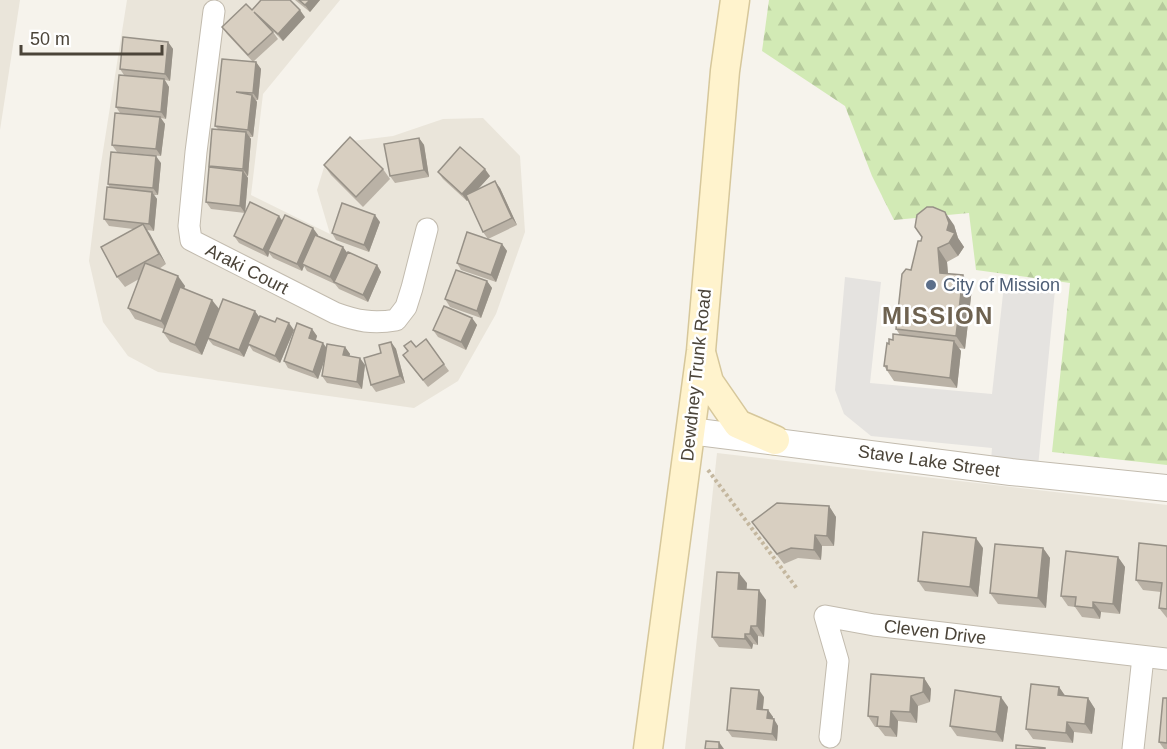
<svg xmlns="http://www.w3.org/2000/svg" width="1167" height="749" font-family="Helvetica,sans-serif">
<defs>
<pattern id="forest-firs" width="22" height="20" patternUnits="userSpaceOnUse" patternTransform="scale(1.5)"><rect width="22" height="20" fill="#d2eab5"/><path d="M5 1l3.5 6h-7zM16 11l3.5 6h-7z" fill="#b6ca9c"/></pattern>
</defs>
<rect width="100%" height="100%" fill="#f6f3ec"/>
<!-- residential -->
<g fill="#eae5da">
<polygon points="0,0 20,0 0,130"/>
<polygon points="127,0 340,0 263,94 251,195 330,234 317,190 325,164 344,142 393,136 443,119 483,118 520,156 525,232 496,314 458,381 414,408 158,372 128,356 103,322 89,261 100,170"/>
<polygon points="717,453 1167,505 1167,749 685,749"/>
</g>
<!-- forest -->
<polygon fill="url(#forest-firs)" points="769,0 1167,0 1167,465 1052,452 1070,283 976,270 969,213 894,220 872,176 845,106 762,51"/>
<!-- parking -->
<polygon fill="#e5e3e0" points="845,277 881,282 870,383 992,394 1004,285 1055,290 1038,467 991,461 992,448 871,436 844,414 835,390"/>
<g fill="none" stroke-linecap="round" stroke-linejoin="round">
<!-- minor casing -->
<g stroke="#c2bbae" stroke-width="23">
<g id="minor">
<path d="M214,11l-18,141 -7,74 2,14 144,73c22,8 38,11 61,7l10,-13 6,-19 15,-59"/>
<polyline points="830,737 838,661 825,616 874,625 1167,659"/>
<polyline points="1133,749 1143,657"/>
</g>
</g>
<!-- tertiary casing -->
<g stroke="#c2bbae" stroke-width="28">
<polyline id="tertiary" points="690,431 1011,472 1167,488"/>
</g>
<!-- secondary casing -->
<g stroke="#d6c79b" stroke-width="31">
<g id="secondary">
<polyline points="702,356 709,382 738,424 775,440"/>
<polyline points="648,749 701,351 725,71 735,0"/>
</g>
</g>
<!-- path -->
<polyline stroke="#c4b79f" stroke-width="4" stroke-dasharray="3 3" stroke-linecap="butt" points="708,470 798,590"/>
<!-- minor -->
<use href="#minor" stroke="#fff" stroke-width="21"/>
<!-- tertiary -->
<use href="#tertiary" stroke="#fff" stroke-width="26"/>
<!-- secondary -->
<use href="#secondary" stroke="#fff3cd" stroke-width="28"/>
</g>
<!-- wall -->
<g fill="#bab2a6">
<polygon points="295,0 320,0 310,12"/>
<polygon points="252,10 305,17 283,41 271,29 278,39 253,62 256,62 261,69 258,100 256,100 257,102 253,137 249,137 251,139 248,176 247,176 248,178 245,213 211,209 206,202 210,168 209,166 218,129 215,126 253,62 227,34 222,27"/>
<polygon points="168,42 173,49 170,81 165,80 169,87 166,119 161,118 165,124 161,156 117,152 112,145 120,113 116,107 124,75 120,69"/>
<polygon points="419,138 424,145 429,177 395,183 390,176"/>
<polygon points="161,163 158,195 154,195 157,199 154,231 147,230 166,264 159,269 185,286 184,289 219,309 259,318 294,330 280,363 253,351 249,345 244,357 213,345 208,339 202,355 170,342 163,332 164,329 135,319 128,308 139,279 125,287 117,277 133,229 109,226 104,219 110,188 108,184"/>
<polygon points="324,165 383,169 390,179 363,207 331,175"/>
<polygon points="438,172 490,176 478,189 500,188 517,225 488,239 483,232 468,200 467,201 443,179"/>
<polygon points="282,221 318,235 318,236 343,247 347,253 377,265 381,272 368,302 339,289 335,284 307,271 304,266 302,271 273,258 269,253 268,257 239,243 234,236"/>
<polygon points="380,222 369,252 336,240 332,233"/>
<polygon points="954,225 958,238 964,247 958,256 947,262 948,274 972,288 965,349 959,348 961,351 957,388 894,381 884,366 889,344 900,335 896,329 911,270 921,241"/>
<polygon points="502,244 507,251 496,282 461,270 457,263"/>
<polygon points="487,281 492,288 481,318 450,307 445,299"/>
<polygon points="472,318 477,325 466,350 438,337 433,330"/>
<polygon points="312,329 317,336 316,340 327,348 345,347 350,354 349,356 365,365 362,389 327,383 322,376 325,358 318,379 288,368 284,361"/>
<polygon points="426,339 449,371 428,387 408,362 416,347"/>
<polygon points="391,342 396,349 405,383 376,392 371,385 381,353"/>
<polygon points="829,506 836,517 834,546 822,546 821,560 798,558 784,564 752,522"/>
<polygon points="1167,546 1167,618 1159,608 1161,592 1143,590 1136,580"/>
<polygon points="983,548 978,597 925,591 918,581"/>
<polygon points="1043,548 1050,558 1046,608 998,604 990,593"/>
<polygon points="1118,557 1125,567 1120,614 1101,612 1100,619 1082,617 1075,607 1068,606 1061,596"/>
<polygon points="747,583 746,589 766,600 764,637 758,636 758,645 753,644 752,649 719,647 712,637"/>
<polygon points="924,678 931,689 930,702 918,706 917,723 898,721 897,737 885,736 878,727 875,727 868,716"/>
<polygon points="1059,687 1065,696 1088,698 1095,709 1092,734 1074,732 1073,743 1033,739 1026,729"/>
<polygon points="764,697 763,709 768,710 773,717 773,719 778,726 777,741 732,737 727,730"/>
<polygon points="1167,698 1167,749 1164,749 1159,742"/>
<polygon points="1008,707 1003,742 957,736 950,726"/>
</g>
<!-- shaded-wall -->
<g fill="#979187">
<polygon points="310,0 320,0 310,12 305,5"/>
<polygon points="300,10 305,17 283,41 278,34"/>
<polygon points="168,42 173,49 170,81 165,74"/>
<polygon points="256,62 261,69 258,100 253,93"/>
<polygon points="164,79 169,87 166,119 161,112"/>
<polygon points="252,95 257,102 253,137 248,130"/>
<polygon points="160,117 165,124 161,156 156,149"/>
<polygon points="246,132 251,139 248,176 243,169"/>
<polygon points="419,138 424,145 429,177 424,170"/>
<polygon points="156,156 161,163 158,195 153,188"/>
<polygon points="485,169 490,176 467,201 462,194"/>
<polygon points="243,171 248,178 245,213 240,206"/>
<polygon points="495,181 500,188 517,225 512,218"/>
<polygon points="152,192 157,199 154,231 149,224"/>
<polygon points="945,212 954,225 958,238 964,247 958,256 949,243"/>
<polygon points="375,215 380,222 369,252 364,245"/>
<polygon points="279,216 284,223 268,251 269,253 268,257 263,250"/>
<polygon points="143,224 150,234 166,264 159,254"/>
<polygon points="313,228 318,235 304,265 302,264 304,266 302,271 297,264"/>
<polygon points="502,244 507,251 496,282 491,275"/>
<polygon points="343,247 348,254 334,282 335,284 330,277"/>
<polygon points="938,248 947,262 949,286 940,273"/>
<polygon points="377,265 381,272 368,302 363,295"/>
<polygon points="963,275 972,288 965,349 956,336"/>
<polygon points="178,276 185,286 168,331 161,321"/>
<polygon points="487,281 492,288 481,318 477,311"/>
<polygon points="212,300 220,310 202,355 195,345"/>
<polygon points="255,311 260,318 248,344 249,345 244,357 239,350"/>
<polygon points="472,318 477,325 466,350 461,342"/>
<polygon points="289,323 294,330 280,363 275,356"/>
<polygon points="312,329 317,336 314,345 309,338"/>
<polygon points="954,341 961,351 957,388 950,378"/>
<polygon points="391,342 396,349 405,383 400,376"/>
<polygon points="323,343 328,350 318,379 313,372"/>
<polygon points="345,347 350,354 348,362 343,355"/>
<polygon points="360,358 365,365 362,389 357,382"/>
<polygon points="829,506 836,517 834,546 827,536"/>
<polygon points="815,535 822,546 821,560 814,550"/>
<polygon points="976,538 983,548 978,597 970,587"/>
<polygon points="1043,548 1050,558 1046,608 1038,598"/>
<polygon points="1118,557 1125,567 1120,614 1113,604"/>
<polygon points="739,573 747,583 746,599 738,589"/>
<polygon points="759,590 766,600 764,637 757,626"/>
<polygon points="1093,602 1101,612 1100,619 1093,608"/>
<polygon points="751,626 758,636 758,645 750,634"/>
<polygon points="745,634 753,644 752,649 745,639"/>
<polygon points="924,678 931,689 930,702 923,692"/>
<polygon points="1059,687 1066,697 1058,695"/>
<polygon points="759,690 764,697 762,716 757,709"/>
<polygon points="911,696 918,706 917,723 910,712"/>
<polygon points="1001,697 1008,707 1003,742 996,732"/>
<polygon points="1088,698 1095,709 1092,734 1085,724"/>
<polygon points="768,710 773,717 772,725 767,718"/>
<polygon points="891,711 898,721 897,737 890,727"/>
<polygon points="774,719 778,726 777,741 772,734"/>
<polygon points="1067,722 1074,732 1073,743 1066,733"/>
<polygon points="719,742 724,749 719,749"/>
</g>
<!-- building -->
<g fill="#d8cfc1" stroke="#979187" stroke-width="1.5">
<polygon points="261,0 290,0 300,10 278,34 254,12 273,32 248,55 222,27 246,4 252,10"/>
<polygon points="299,0 310,0 305,5"/>
<polygon points="123,37 168,42 165,74 120,69"/>
<polygon points="222,59 256,62 253,93 236,92 252,95 248,130 215,126"/>
<polygon points="119,75 164,79 161,112 116,107"/>
<polygon points="115,113 160,117 156,149 112,145"/>
<polygon points="212,129 246,132 243,169 209,166"/>
<polygon points="350,137 383,169 356,197 324,165"/>
<polygon points="419,138 424,170 390,176 384,144"/>
<polygon points="460,147 485,169 462,194 438,172"/>
<polygon points="111,152 156,156 153,188 108,184"/>
<polygon points="209,167 243,171 240,206 206,202"/>
<polygon points="495,181 512,218 483,232 466,195"/>
<polygon points="107,187 152,192 149,224 104,219"/>
<polygon points="250,202 279,216 263,250 234,236"/>
<polygon points="342,203 375,215 364,245 332,233"/>
<polygon points="927,207 933,207 945,212 949,223 947,230 955,233 949,243 938,248 940,273 963,275 956,336 896,329 902,274 906,269 911,270 918,241 921,241 922,237 915,227 917,215"/>
<polygon points="285,215 313,228 297,264 268,251"/>
<polygon points="143,224 159,254 117,277 101,247"/>
<polygon points="467,232 502,244 491,275 457,263"/>
<polygon points="315,235 343,247 330,277 302,264"/>
<polygon points="348,252 377,265 363,295 334,282"/>
<polygon points="145,263 178,276 161,321 128,308"/>
<polygon points="456,270 487,281 477,311 445,299"/>
<polygon points="180,287 212,300 195,345 163,332"/>
<polygon points="223,299 255,311 239,350 208,338"/>
<polygon points="444,306 472,318 461,342 433,330"/>
<polygon points="260,316 275,322 277,318 289,323 275,356 248,344"/>
<polygon points="297,323 312,329 309,338 323,343 313,372 284,361"/>
<polygon points="893,334 954,341 950,378 887,370 887,366 884,366 887,343 889,344 889,339 893,340"/>
<polygon points="426,339 444,364 423,380 403,355 408,351 404,346 411,341 416,347"/>
<polygon points="391,342 400,376 371,385 364,358 381,353 379,345"/>
<polygon points="327,344 345,347 343,355 360,358 357,382 322,376"/>
<polygon points="777,503 829,506 827,536 815,535 814,550 791,548 777,554 752,522"/>
<polygon points="923,532 976,538 970,587 918,581"/>
<polygon points="1139,543 1167,546 1167,609 1159,608 1162,583 1136,580"/>
<polygon points="995,544 1043,548 1038,598 990,593"/>
<polygon points="1066,551 1118,557 1113,604 1093,602 1093,608 1075,606 1076,597 1061,596"/>
<polygon points="717,572 739,573 738,589 759,590 757,626 751,626 750,634 745,634 745,639 712,637"/>
<polygon points="871,674 924,678 923,692 911,696 910,712 891,711 890,727 877,726 878,717 868,716"/>
<polygon points="1031,684 1059,687 1058,695 1088,698 1085,724 1067,722 1066,733 1026,729"/>
<polygon points="731,688 759,690 757,709 768,710 767,718 774,719 772,734 727,730"/>
<polygon points="955,690 1001,697 996,732 950,726"/>
<polygon points="1163,698 1167,698 1167,743 1159,742"/>
<polygon points="706,741 719,742 719,749 705,749"/>
<polygon points="1016,745 1045,748 1045,749 1016,749"/>
</g>
<!-- markers -->
<circle fill="#5c6f8a" stroke="#fff" stroke-width="2" cx="931" cy="285" r="6"/>
<g text-anchor="middle" dominant-baseline="central" stroke-width="5" stroke-linejoin="round" paint-order="stroke">
<!-- street labels -->
<g font-size="18" fill="#4b4439" stroke="#fff">
<text transform="translate(247 269) rotate(27)">Araki Court</text>
<text transform="translate(696 375) rotate(-84)">Dewdney Trunk Road</text>
<text transform="translate(929 461) rotate(8)">Stave Lake Street</text>
<text transform="translate(935 632) rotate(7)">Cleven Drive</text>
</g>
<!-- service labels -->
<g font-size="18" fill="#4e5e75" stroke="#fff" text-anchor="start">
<text x="943" y="285">City of Mission</text>
</g>
<!-- district labels -->
<g font-size="24" font-weight="bold" letter-spacing="1.5" fill="#6e6250" stroke="#fff">
<text x="938" y="315">MISSION</text>
</g>
</g>
<!-- scale -->
<path d="M21 45v9h141v-9" fill="none" stroke="#4b4439" stroke-width="3"/>
<text x="30" y="45" font-size="18" fill="#4b4439" stroke="#ffffff" stroke-width="4.5" paint-order="stroke">50 m</text>
</svg>
